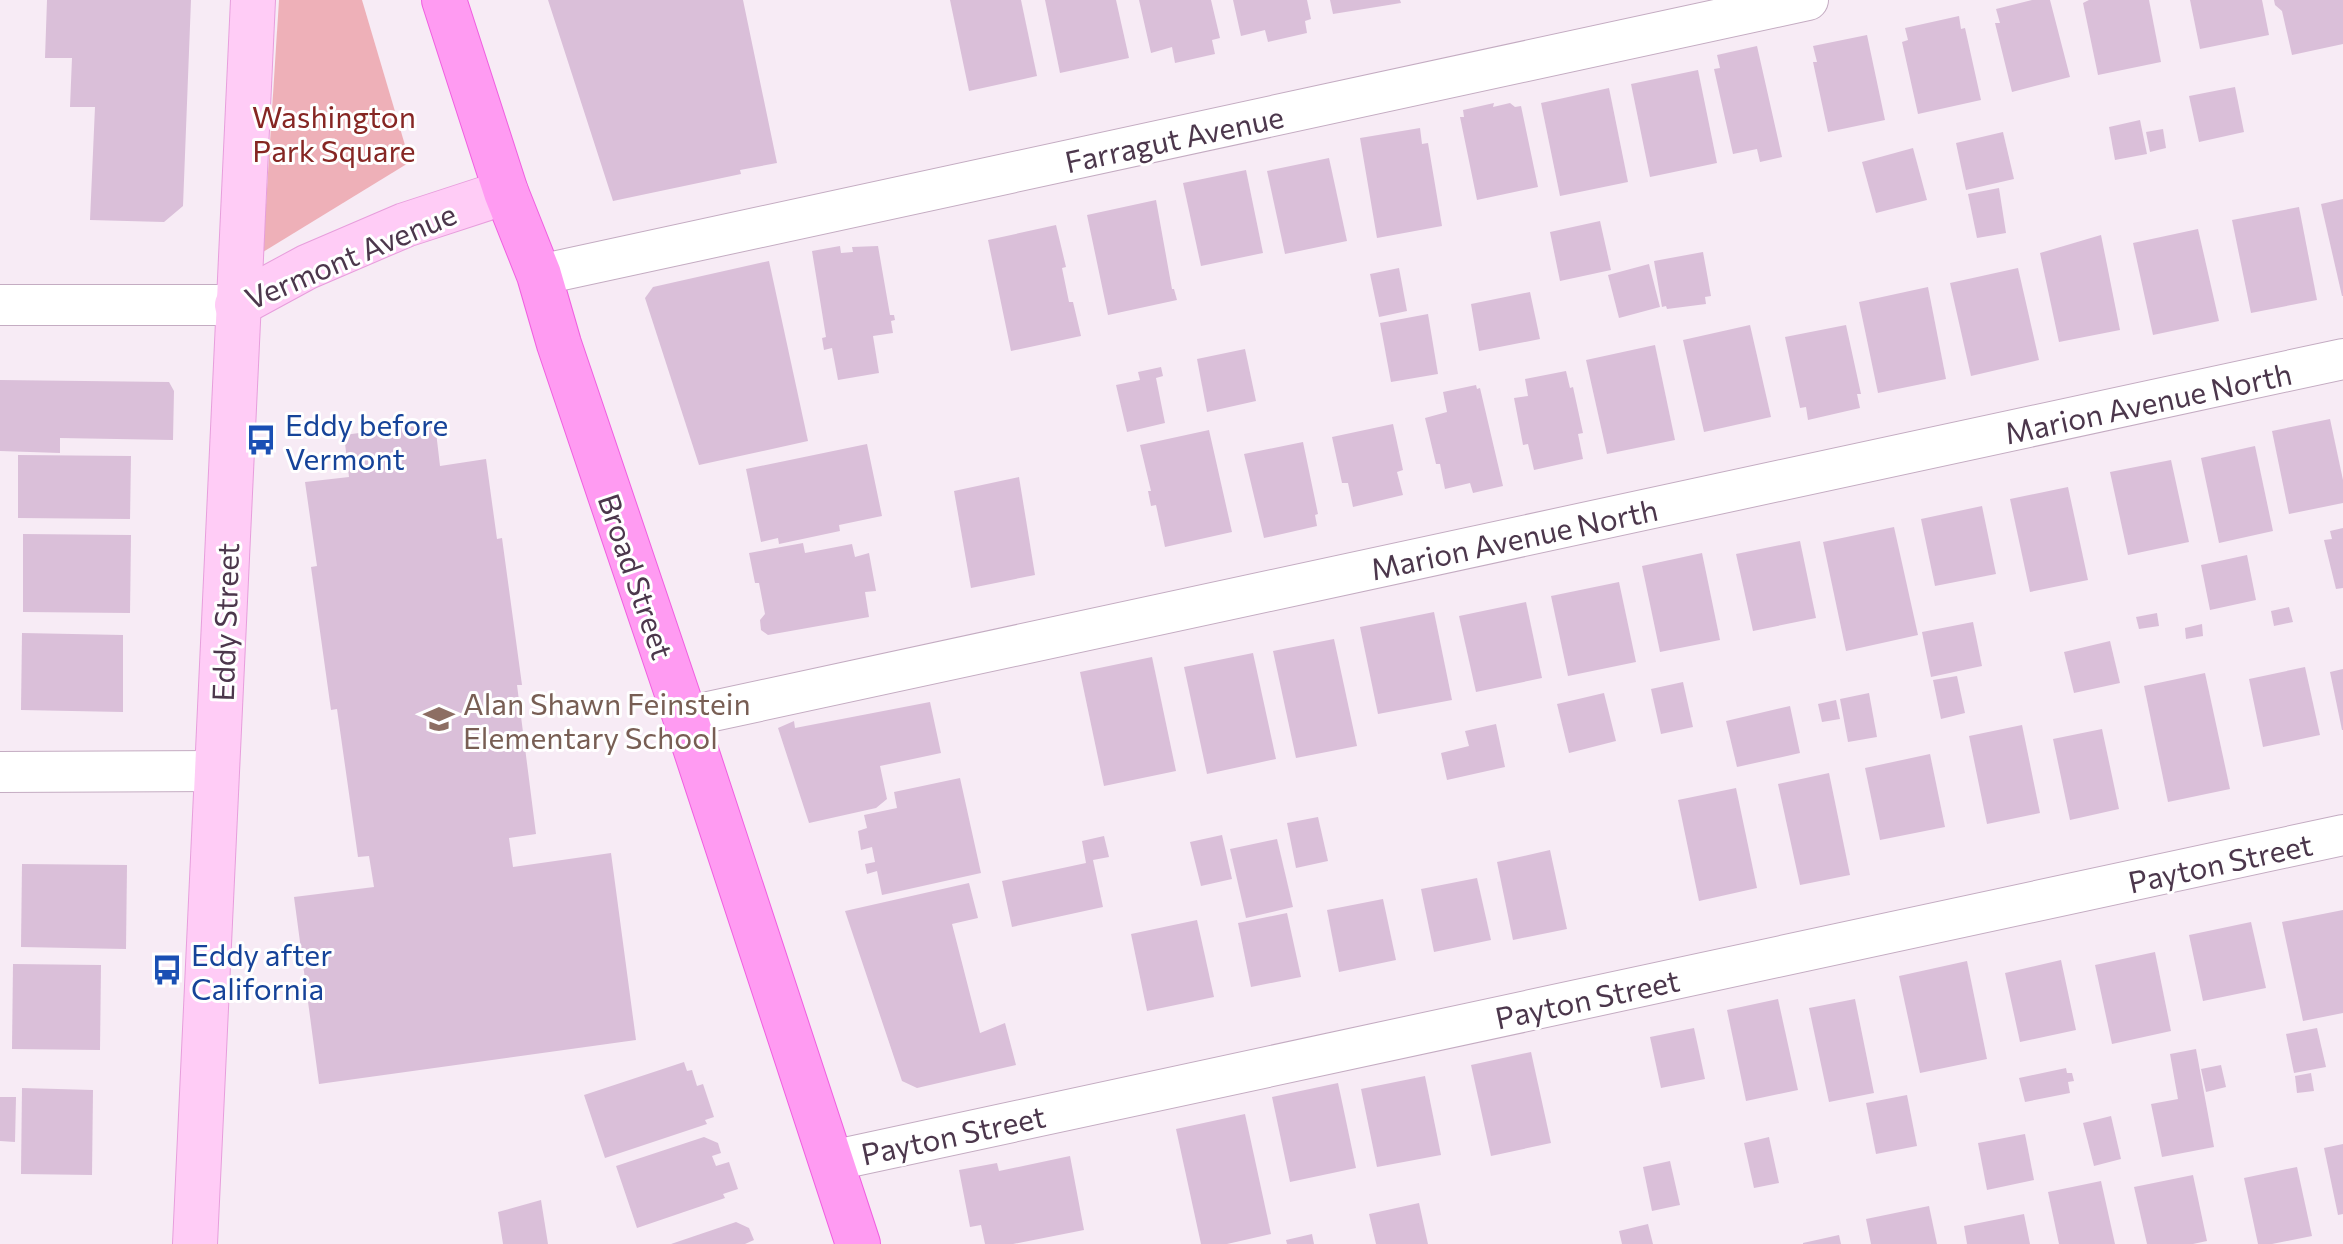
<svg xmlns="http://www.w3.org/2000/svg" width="2343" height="1244" font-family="Commissioner,sans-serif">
<rect width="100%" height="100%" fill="#f7ebf5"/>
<!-- green -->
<polygon fill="#eeb0b8" points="279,0 362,0 410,162 263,252"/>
<!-- building -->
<g fill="#dabfd9">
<polygon points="47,0 191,0 183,206 164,222 90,220 95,107 70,107 72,58 45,58"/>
<polygon points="548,0 743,0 777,163 740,170 741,174 613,201"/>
<polygon points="950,0 1021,0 1037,76 969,91"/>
<polygon points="1045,0 1116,0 1129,58 1060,73"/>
<polygon points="1139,0 1211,0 1220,38 1212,40 1215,54 1175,63 1172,47 1151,53"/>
<polygon points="1233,0 1307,0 1311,19 1305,21 1307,33 1268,42 1265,30 1241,36"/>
<polygon points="1330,0 1400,0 1401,3 1333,14"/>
<polygon points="2032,0 2050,0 2070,77 2012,92 1995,23 2000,23 1996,9"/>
<polygon points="2089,0 2149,0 2161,62 2098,75 2083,3"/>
<polygon points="2190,0 2262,0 2269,35 2200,49"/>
<polygon points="2274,0 2343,0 2343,44 2292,55 2282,11 2275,5"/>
<polygon points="1959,16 1961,29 1965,28 1981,100 1918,114 1902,42 1908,40 1905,28"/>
<polygon points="1867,35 1885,120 1828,132 1813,62 1817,62 1813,46"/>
<polygon points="1757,46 1782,157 1760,162 1757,149 1733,154 1714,69 1720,68 1717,55"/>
<polygon points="1698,70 1717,163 1650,177 1631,84"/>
<polygon points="2235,87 2244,132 2199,142 2189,96"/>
<polygon points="1609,88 1628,182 1560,196 1541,103"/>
<polygon points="1494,103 1493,107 1510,103 1515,107 1521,106 1538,187 1477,200 1460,117 1464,117 1463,110"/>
<polygon points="2140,120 2147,154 2115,160 2109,127"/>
<polygon points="1420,128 1422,144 1428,143 1442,226 1377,238 1360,138"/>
<polygon points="2163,129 2166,148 2150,152 2146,132"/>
<polygon points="2003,132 2014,179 1966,190 1956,143"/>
<polygon points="1913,148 1927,200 1876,213 1862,162"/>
<polygon points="1329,158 1347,241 1285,254 1267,171"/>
<polygon points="1246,170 1263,253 1201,266 1183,183"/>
<polygon points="1999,188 2006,233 1977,238 1968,194"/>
<polygon points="2343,199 2343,296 2342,296 2321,204"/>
<polygon points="1156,200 1172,289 1174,289 1177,300 1108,315 1087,215"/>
<polygon points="2299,207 2317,300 2251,313 2232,220"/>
<polygon points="1600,221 1611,270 1560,281 1550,232"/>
<polygon points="1056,225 1066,267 1062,268 1069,302 1073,302 1081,336 1011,351 988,240"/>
<polygon points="2198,229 2219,321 2153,335 2133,243"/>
<polygon points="2101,235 2120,330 2059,342 2040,253"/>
<polygon points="840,246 841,253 853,252 852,247 878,246 890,315 894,315 895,320 891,321 893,333 873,336 879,373 838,380 832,348 824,350 822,338 826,337 812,251"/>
<polygon points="1703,252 1711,296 1705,297 1706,304 1667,309 1666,306 1662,307 1654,261"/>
<polygon points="769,261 808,441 699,465 645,298 653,287"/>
<polygon points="1649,264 1660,307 1619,318 1608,275"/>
<polygon points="1399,268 1407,311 1379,317 1370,274"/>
<polygon points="2018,268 2039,360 1971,376 1950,283"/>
<polygon points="1928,287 1946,379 1878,393 1859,302"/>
<polygon points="1530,292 1540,339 1479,351 1471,304"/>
<polygon points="1428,314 1438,374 1391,382 1380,323"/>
<polygon points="1750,325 1771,417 1704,432 1683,340"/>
<polygon points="1846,325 1861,394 1857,394 1860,408 1808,420 1806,407 1800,408 1785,337"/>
<polygon points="1655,345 1675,440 1607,454 1586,360"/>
<polygon points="1245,349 1256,401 1207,412 1197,359"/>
<polygon points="1161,367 1163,376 1156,378 1165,423 1127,432 1116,385 1140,380 1138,372"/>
<polygon points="1566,371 1570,388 1573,387 1583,433 1578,434 1583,459 1534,470 1528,444 1523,445 1514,398 1528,396 1525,379"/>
<polygon points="0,380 169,382 174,391 173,440 60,438 60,453 0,451"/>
<polygon points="1476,385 1477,389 1480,388 1503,486 1473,493 1470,483 1445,489 1440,464 1436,464 1425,418 1447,412 1443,392"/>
<polygon points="2330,419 2343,480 2343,503 2289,514 2272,431"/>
<polygon points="435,423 440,466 486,459 497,539 502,538 522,685 517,685 536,834 509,838 513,867 611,853 636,1040 319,1084 294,897 374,887 369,856 358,857 337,709 331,710 311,567 317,566 305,482 349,477 344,435"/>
<polygon points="1393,424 1403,470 1397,472 1403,495 1353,507 1348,483 1342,483 1332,437"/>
<polygon points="1209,430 1232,532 1165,547 1156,505 1151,506 1148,491 1151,491 1140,445"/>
<polygon points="1303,442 1318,514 1315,515 1317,526 1264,538 1244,454"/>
<polygon points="867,444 882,516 839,525 840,531 779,544 778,538 761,542 746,469"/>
<polygon points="2255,446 2273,531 2219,543 2201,458"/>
<polygon points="18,455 131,456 130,519 18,518"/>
<polygon points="2171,460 2189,542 2128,555 2110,472"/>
<polygon points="1019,477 1035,575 971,588 954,491"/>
<polygon points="2068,487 2088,580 2030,592 2010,499"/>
<polygon points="1982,506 1996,574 1935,586 1921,519"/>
<polygon points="1894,527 1918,635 1846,651 1823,542"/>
<polygon points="2343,528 2343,588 2336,589 2324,540 2332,539 2330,531"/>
<polygon points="23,534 131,535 130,613 23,612"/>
<polygon points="1800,541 1816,618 1753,631 1736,554"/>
<polygon points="803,543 805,553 852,544 855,557 869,553 876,591 865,592 869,617 768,635 761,630 760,620 765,614 759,583 755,583 749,553"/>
<polygon points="1702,553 1720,640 1660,652 1642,566"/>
<polygon points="2247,555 2256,600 2210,610 2201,565"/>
<polygon points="1619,582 1636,662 1568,676 1551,596"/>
<polygon points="1526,602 1542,678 1476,692 1459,616"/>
<polygon points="2289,607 2293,622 2274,626 2271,611"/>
<polygon points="1434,612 1452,700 1378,714 1360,627"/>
<polygon points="2157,613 2159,626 2139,629 2136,617"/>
<polygon points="1973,622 1982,666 1931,677 1922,632"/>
<polygon points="2202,624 2203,636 2186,639 2185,628"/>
<polygon points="22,633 123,635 123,712 21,710"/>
<polygon points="1334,639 1357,746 1296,758 1273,651"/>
<polygon points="2110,641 2120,683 2074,693 2064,652"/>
<polygon points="1253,653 1276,759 1207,774 1184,667"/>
<polygon points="1152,657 1176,771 1104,786 1080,672"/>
<polygon points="2305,667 2320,735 2263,747 2249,679"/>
<polygon points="2343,669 2343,730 2342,730 2330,672"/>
<polygon points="2205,673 2230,789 2168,802 2144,686"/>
<polygon points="1957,676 1965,713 1941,719 1933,680"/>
<polygon points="1683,682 1693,727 1661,734 1651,689"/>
<polygon points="1604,693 1616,741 1569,753 1557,704"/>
<polygon points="1869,693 1877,737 1848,742 1840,699"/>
<polygon points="1836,700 1840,719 1822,722 1818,704"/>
<polygon points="930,702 941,753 880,766 887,799 876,808 809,823 778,728 794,721 795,728"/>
<polygon points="1790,706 1800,753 1737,767 1726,721"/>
<polygon points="1496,724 1505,767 1447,780 1441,753 1469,746 1465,731"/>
<polygon points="2022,725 2040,813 1987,824 1969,736"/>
<polygon points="2102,729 2119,809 2070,820 2053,739"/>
<polygon points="1930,754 1945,827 1880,840 1865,768"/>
<polygon points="1829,773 1850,875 1800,885 1778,784"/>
<polygon points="960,778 981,873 882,895 877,871 867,874 865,864 875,862 872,847 861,850 858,831 867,828 864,815 897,808 894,792"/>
<polygon points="1736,788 1757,888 1699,901 1678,800"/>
<polygon points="1318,817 1328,861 1296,868 1287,823"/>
<polygon points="1222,835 1232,879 1201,886 1190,842"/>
<polygon points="1104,836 1109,857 1093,860 1103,907 1012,927 1002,881 1086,863 1082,841"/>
<polygon points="1277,839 1293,907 1246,918 1230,849"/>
<polygon points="1550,850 1567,929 1513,940 1497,862"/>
<polygon points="22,864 127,865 126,949 21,947"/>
<polygon points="1477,878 1491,940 1434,952 1421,889"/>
<polygon points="969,883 978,918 952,924 980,1033 1005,1023 1016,1065 917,1088 902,1081 845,911"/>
<polygon points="1383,899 1396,960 1339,972 1327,910"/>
<polygon points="2343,910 2343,1013 2303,1021 2282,922"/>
<polygon points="1287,913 1301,977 1251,987 1238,923"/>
<polygon points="1197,920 1214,997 1147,1011 1131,934"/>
<polygon points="2251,922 2266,988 2203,1001 2189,935"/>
<polygon points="2155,952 2171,1031 2112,1044 2095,965"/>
<polygon points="2061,960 2076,1030 2020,1042 2005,973"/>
<polygon points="1967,961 1987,1059 1920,1073 1899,976"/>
<polygon points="13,964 101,965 100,1050 12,1049"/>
<polygon points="1778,999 1798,1090 1746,1101 1727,1010"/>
<polygon points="1855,999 1874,1093 1829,1102 1809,1008"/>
<polygon points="1694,1028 1705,1079 1661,1088 1650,1037"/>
<polygon points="2317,1028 2326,1067 2294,1073 2286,1034"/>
<polygon points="2196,1049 2214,1147 2162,1157 2151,1104 2178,1099 2170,1054"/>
<polygon points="1531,1052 1551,1143 1491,1156 1471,1065"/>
<polygon points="684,1062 687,1071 692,1070 697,1086 703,1084 714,1117 705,1120 707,1124 605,1158 584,1095"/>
<polygon points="2221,1065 2226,1087 2206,1092 2201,1069"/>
<polygon points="2066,1068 2067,1073 2072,1073 2074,1081 2068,1082 2070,1093 2025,1102 2019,1078"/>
<polygon points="2311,1073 2314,1091 2297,1093 2295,1076"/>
<polygon points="1425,1076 1441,1155 1377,1167 1361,1089"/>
<polygon points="1338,1083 1356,1168 1290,1182 1272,1097"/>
<polygon points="22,1088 93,1090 92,1175 21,1174"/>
<polygon points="1907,1095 1917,1146 1876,1154 1866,1103"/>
<polygon points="0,1097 16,1097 15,1142 0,1141"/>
<polygon points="1245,1114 1271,1234 1227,1244 1201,1244 1176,1129"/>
<polygon points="2111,1116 2121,1159 2094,1166 2083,1123"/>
<polygon points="2025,1134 2034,1180 1987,1190 1978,1143"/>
<polygon points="704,1137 718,1143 721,1153 712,1156 716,1166 729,1162 738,1189 723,1194 725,1198 637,1228 616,1166"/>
<polygon points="1769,1137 1779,1183 1754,1188 1744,1143"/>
<polygon points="2343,1144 2343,1214 2338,1215 2324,1148"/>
<polygon points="1070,1156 1084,1230 1013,1244 985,1244 981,1225 970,1227 959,1170 997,1163 999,1171"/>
<polygon points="1670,1161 1680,1205 1652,1211 1643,1167"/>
<polygon points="2297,1167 2312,1236 2272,1244 2258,1244 2244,1178"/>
<polygon points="2193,1175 2207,1241 2193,1244 2147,1244 2134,1187"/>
<polygon points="2101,1181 2115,1244 2059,1244 2048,1192"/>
<polygon points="541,1200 548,1244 503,1244 498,1212"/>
<polygon points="1419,1203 1428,1244 1376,1244 1369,1214"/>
<polygon points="1929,1206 1937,1244 1871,1244 1866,1219"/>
<polygon points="2024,1214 2030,1244 1967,1244 1964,1226"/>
<polygon points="736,1222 749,1228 754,1240 745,1244 671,1244"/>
<polygon points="1648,1224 1653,1244 1622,1244 1619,1231"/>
<polygon points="1312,1234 1314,1244 1287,1244 1286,1240"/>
<polygon points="1839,1235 1841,1244 1803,1244 1803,1243"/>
</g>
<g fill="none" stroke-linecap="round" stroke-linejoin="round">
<!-- street casing -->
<g stroke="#c4acc2" stroke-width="42">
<g id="street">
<polyline points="539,275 1808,0"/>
<polyline points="0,305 237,305"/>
<polyline points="685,717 2343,359"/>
<polyline points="0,772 218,771"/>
<polyline points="831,1161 2343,835"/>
</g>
</g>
<!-- secondary casing -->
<g stroke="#e79edc" stroke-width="46">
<g id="secondary">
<polyline points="237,305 307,267 405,225 506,192"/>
<polyline points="195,1244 253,0"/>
</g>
</g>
<!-- primary casing -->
<g stroke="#f05fe0" stroke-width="46">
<polyline id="primary" points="444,0 506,192 539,275 559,344 685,717 858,1244"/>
</g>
<!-- street -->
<use href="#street" stroke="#fff" stroke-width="40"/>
<!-- secondary -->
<use href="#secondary" stroke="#ffccf6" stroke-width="44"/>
<!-- primary -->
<use href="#primary" stroke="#ff9bf2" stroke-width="44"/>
</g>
<!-- icons -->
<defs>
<g id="bus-bare" transform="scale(2.4)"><path d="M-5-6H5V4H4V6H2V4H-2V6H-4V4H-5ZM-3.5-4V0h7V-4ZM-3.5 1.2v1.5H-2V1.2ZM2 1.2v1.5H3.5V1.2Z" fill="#1a4fb4" stroke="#fff" stroke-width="2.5" paint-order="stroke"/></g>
<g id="school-bare" transform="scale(2.4)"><path d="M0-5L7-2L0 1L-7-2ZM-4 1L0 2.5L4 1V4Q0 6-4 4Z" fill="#8d6e63" stroke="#fff" stroke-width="2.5" paint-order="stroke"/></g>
</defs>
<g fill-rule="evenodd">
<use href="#bus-bare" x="261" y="440"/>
<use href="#school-bare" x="439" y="719"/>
<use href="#bus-bare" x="167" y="970"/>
</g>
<g text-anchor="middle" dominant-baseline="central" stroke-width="6" stroke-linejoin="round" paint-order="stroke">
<!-- park labels -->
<g font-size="30" fill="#862623" stroke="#fff">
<text x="334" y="115">Washington<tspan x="334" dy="34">Park Square</tspan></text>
</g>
<!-- street labels -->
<g font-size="30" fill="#4c374c" stroke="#fff">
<text transform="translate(1174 138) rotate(-12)">Farragut Avenue</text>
<text transform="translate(350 255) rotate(-23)">Vermont Avenue</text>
<text transform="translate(2148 402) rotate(-12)">Marion Avenue North</text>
<text transform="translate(1514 538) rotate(-12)">Marion Avenue North</text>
<text transform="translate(637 576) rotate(71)">Broad Street</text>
<text transform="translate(224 622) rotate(-88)">Eddy Street</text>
<text transform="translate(2220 862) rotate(-12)">Payton Street</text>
<text transform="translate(1587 998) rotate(-12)">Payton Street</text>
<text transform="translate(953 1134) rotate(-12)">Payton Street</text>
</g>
<!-- transit labels -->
<g font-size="30" fill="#164399" stroke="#fff" text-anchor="start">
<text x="285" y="423">Eddy before<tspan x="285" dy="34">Vermont</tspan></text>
<text x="191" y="953">Eddy after<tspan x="191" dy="34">California</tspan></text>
</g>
<!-- education labels -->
<g font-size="30" fill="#785e54" stroke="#fff" text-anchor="start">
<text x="463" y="702">Alan Shawn Feinstein<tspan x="463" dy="34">Elementary School</tspan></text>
</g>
</g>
</svg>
